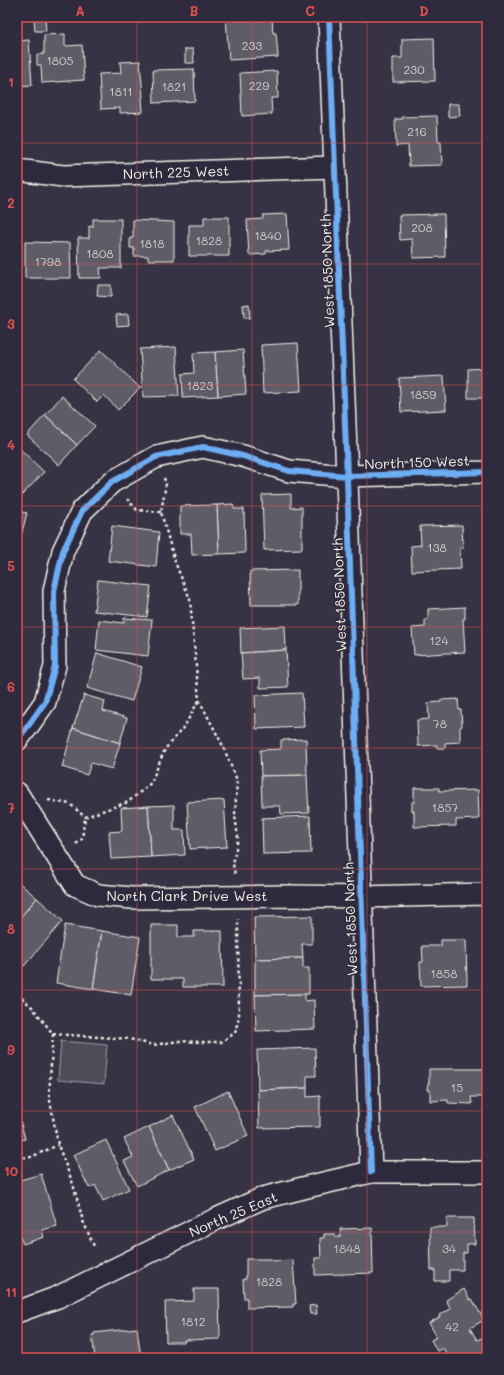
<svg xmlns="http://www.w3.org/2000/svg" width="504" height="1375" font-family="Mali,sans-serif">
<rect width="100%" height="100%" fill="#373244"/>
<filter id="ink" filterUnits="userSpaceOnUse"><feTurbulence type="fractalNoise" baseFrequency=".025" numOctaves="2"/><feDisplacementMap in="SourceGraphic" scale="8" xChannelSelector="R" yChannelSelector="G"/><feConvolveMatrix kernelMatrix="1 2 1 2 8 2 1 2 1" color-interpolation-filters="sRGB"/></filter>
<g filter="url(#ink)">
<!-- green -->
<polygon fill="#504b59" stroke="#a29ea0" points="61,1041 107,1045 104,1084 58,1080"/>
<!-- building -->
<g fill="#5f5c67" stroke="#f4f1e8">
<polygon points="226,17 272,17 273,33 276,33 278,57 229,60"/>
<polygon points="45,18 46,31 35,31 34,19"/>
<polygon points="65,34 65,46 82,45 84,80 42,83 41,65 37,65 37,55 44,54 44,35"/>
<polygon points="434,38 435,81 393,82 393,58 402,58 402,39"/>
<polygon points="29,40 32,85 17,86 17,41"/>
<polygon points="185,49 193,49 194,63 185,63"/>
<polygon points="140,61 143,97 142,97 143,112 120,113 120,108 101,109 99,74 121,73 120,62"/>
<polygon points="194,69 195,101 154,103 153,70"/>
<polygon points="277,71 278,98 271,98 272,114 242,116 240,73"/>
<polygon points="448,104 459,104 460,116 448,117"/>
<polygon points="437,116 438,142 441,142 442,165 409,166 408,145 396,146 395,119 403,119 402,117"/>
<polygon points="287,214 289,250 266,251 266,254 249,255 247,220 263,219 263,215"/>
<polygon points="444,214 445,257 413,258 412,239 400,240 399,215"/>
<polygon points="204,217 229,217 229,256 189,256 189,225 204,225"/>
<polygon points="93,219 121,219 121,268 100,268 101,278 79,278 78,238 89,238 89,226 93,227"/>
<polygon points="133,220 174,222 174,260 148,260 148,256 134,256 134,248 130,248 130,238 133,238"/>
<polygon points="25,242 70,243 71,278 25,278"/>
<polygon points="98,285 111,285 111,297 97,296"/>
<polygon points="249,304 250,318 244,318 243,305"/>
<polygon points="128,314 129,325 117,326 116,315"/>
<polygon points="298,343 301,391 263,393 261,345"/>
<polygon points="176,347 179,396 143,397 140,349"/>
<polygon points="101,350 140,388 118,410 104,395 97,402 73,379"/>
<polygon points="243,350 246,394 218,396 215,352"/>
<polygon points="215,352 218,396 183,398 182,374 194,373 193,353"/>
<polygon points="487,368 487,408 486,398 468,398 468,369"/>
<polygon points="444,376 446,410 401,412 399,378"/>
<polygon points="62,396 95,426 77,445 45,415"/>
<polygon points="45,415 77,445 59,465 27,435"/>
<polygon points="18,447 44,472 21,496 17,492"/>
<polygon points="291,494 291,508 302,507 302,549 264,550 262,495"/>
<polygon points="233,504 234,509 244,509 245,553 219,554 217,505"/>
<polygon points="217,505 219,554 192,555 191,534 180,534 180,506"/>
<polygon points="17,511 27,513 19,544 17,544"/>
<polygon points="462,525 463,548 460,548 461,569 412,571 411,546 421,545 420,526"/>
<polygon points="112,526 159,532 156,567 108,561"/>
<polygon points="298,570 298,605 251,605 250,571"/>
<polygon points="98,580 151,586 147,617 94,611"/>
<polygon points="465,607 465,619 463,619 465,652 414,655 412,628 425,627 425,620 428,619 428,609"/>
<polygon points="124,618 152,620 148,656 96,650 99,620 124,623"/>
<polygon points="285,626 286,650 241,653 240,628"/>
<polygon points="286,650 288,687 260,688 260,678 243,679 241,653"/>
<polygon points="97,653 142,667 132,701 87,688"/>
<polygon points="302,693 304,727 256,729 255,695"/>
<polygon points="84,695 105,701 103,711 127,718 120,743 73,728"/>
<polygon points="458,699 459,710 461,710 462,726 460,727 460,742 445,743 445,748 437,748 437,745 418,746 417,720 429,719 428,703 441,702 441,700"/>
<polygon points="73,728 120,743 112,769 91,763 87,775 62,767"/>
<polygon points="306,739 307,775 261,776 260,750 281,749 281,740"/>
<polygon points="307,775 309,813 281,814 280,806 262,806 261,776"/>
<polygon points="414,788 439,788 439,791 478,790 479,819 456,820 456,826 414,827 414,811 412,811 412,802 414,802"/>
<polygon points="224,800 227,847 190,849 187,802"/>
<polygon points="174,805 174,830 184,830 185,855 151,857 148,806"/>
<polygon points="148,806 151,857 111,859 109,832 122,831 121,808"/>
<polygon points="310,816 311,853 263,854 262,818"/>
<polygon points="17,881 37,898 17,921"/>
<polygon points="37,898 63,921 24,966 17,960 17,921"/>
<polygon points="312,916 312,944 302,944 303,958 255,959 254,917"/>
<polygon points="65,925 102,931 93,989 56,983"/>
<polygon points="151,925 178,925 178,937 194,937 194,931 222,931 223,987 183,987 183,979 151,979"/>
<polygon points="102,931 140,937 131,995 93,989"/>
<polygon points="441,940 466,940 467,985 421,986 420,962 423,962 422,946 441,946"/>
<polygon points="303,958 303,968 309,968 309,994 255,995 255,959"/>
<polygon points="305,994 305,1001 314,1000 315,1029 256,1031 255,995"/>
<polygon points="315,1048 316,1076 307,1076 307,1088 258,1090 257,1050"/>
<polygon points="429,1069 487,1069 487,1097 471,1097 472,1104 448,1103 448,1100 430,1101 430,1090 427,1090 428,1083 429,1083"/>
<polygon points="307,1088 307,1097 320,1096 320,1127 259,1128 258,1090"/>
<polygon points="228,1091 248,1136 215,1151 195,1107"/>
<polygon points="17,1109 25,1139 17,1141"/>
<polygon points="173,1115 194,1159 169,1170 149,1127"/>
<polygon points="149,1127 169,1170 137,1186 124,1161 133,1157 124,1139"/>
<polygon points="106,1140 129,1189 103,1201 95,1185 89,1188 73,1155"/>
<polygon points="41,1174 57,1226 42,1230 44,1237 23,1244 20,1237 17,1238 17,1181"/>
<polygon points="447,1218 474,1218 475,1244 467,1244 467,1253 463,1253 463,1270 449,1270 449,1281 435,1281 435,1270 431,1270 430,1227 447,1227"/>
<polygon points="372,1228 373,1273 315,1275 315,1258 321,1258 320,1238 324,1238 324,1234 335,1234 335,1237 341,1237 340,1229"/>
<polygon points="246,1259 272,1259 272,1261 293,1260 296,1304 293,1304 293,1307 247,1308 247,1298 244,1298 243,1279 246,1279"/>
<polygon points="194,1289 219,1289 220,1339 184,1340 185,1342 166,1342 165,1302 194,1301"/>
<polygon points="464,1289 470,1300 472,1299 484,1320 470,1328 477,1340 482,1338 487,1347 487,1357 484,1358 449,1358 443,1348 437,1351 431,1340 437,1337 429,1323 440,1317 439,1315 451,1309 446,1300"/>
<polygon points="316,1305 317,1314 310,1314 309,1306"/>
<polygon points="137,1328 141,1358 95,1358 92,1335 94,1335 94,1333"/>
</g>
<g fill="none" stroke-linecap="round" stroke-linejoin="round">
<!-- street casing -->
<g stroke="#f4f1e8" stroke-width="24">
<g id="street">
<polyline points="329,17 346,450 371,1172"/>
<polyline points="17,170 63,176 335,167"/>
<polyline points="17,740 28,726 45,702 55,666 54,591 63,551 82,511 112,482 156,457 203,447 243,456 289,471 347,476 487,472"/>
<polyline points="17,793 75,885 98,895 132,898 291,896 361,897 487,894"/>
<polyline points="17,1312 58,1297 214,1220 263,1198 311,1186 371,1172 487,1172"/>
</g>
</g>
<!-- path -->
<g stroke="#f4f1e8" stroke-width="2.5" stroke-dasharray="3 3" stroke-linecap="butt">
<polyline points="164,478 166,484 161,512 175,562 190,599 199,700 222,744 237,780 235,815 238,838 233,864 235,875"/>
<polyline points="127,499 137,510 161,512"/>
<polyline points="48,800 70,804 85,817 128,802 151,783 165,749 184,727 199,700"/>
<polyline points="76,844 82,839 85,817"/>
<polyline points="17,994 32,1007 53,1034 130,1039 153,1045 179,1041 200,1042 221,1042 235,1033 239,1016 238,919"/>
<polyline points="53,1034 49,1095 58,1145 73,1184 83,1221 94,1246"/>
<polyline points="17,1158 31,1157 58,1145"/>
</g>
<!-- street -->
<use href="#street" stroke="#2f2a3d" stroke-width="21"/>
<!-- cycleway casing -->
<g stroke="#2f2a3d" stroke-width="8">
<g id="cycleway">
<polyline points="329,17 346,450 371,1172"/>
<polyline points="17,740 28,726 45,702 55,666 54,591 63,551 82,511 112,482 156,457 203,447 243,456 289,471 347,476 487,472"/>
</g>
</g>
<!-- cycleway -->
<use href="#cycleway" stroke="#6dadf4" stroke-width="6"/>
</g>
</g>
<!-- grid -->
<path fill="none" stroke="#dc504e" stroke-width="1" stroke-opacity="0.55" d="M137,17v1341M252,17v1341M367,17v1341M17,143h470M17,264h470M17,385h470M17,506h470M17,627h470M17,748h470M17,869h470M17,990h470M17,1111h470M17,1232h470"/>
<g text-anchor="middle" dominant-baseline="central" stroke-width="3" stroke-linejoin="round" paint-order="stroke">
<!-- number labels -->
<g font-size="12" fill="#cfccc8">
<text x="252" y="45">233</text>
<text x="60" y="60">1805</text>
<text x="414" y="69">230</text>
<text x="259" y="85">229</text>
<text x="174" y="86">1821</text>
<text x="121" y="91">1811</text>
<text x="417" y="131">216</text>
<text x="422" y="227">208</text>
<text x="268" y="235">1840</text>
<text x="209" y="240">1828</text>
<text x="152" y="243">1818</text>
<text x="100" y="253">1808</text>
<text x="48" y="261">1798</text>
<text x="200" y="385">1823</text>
<text x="423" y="394">1859</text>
<text x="437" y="547">138</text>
<text x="439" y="640">124</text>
<text x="440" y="723">78</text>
<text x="445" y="807">1857</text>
<text x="444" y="973">1858</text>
<text x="457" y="1087">15</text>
<text x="347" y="1248">1848</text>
<text x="449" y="1248">34</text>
<text x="269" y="1281">1828</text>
<text x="193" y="1321">1812</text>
<text x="452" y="1326">42</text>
</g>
<!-- street labels -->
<g font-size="14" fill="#f4f1e8" stroke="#2f2a3d">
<text transform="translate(176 172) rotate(-2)">North 225 West</text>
<text transform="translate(327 271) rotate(-92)">West 1850 North</text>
<text transform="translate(417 462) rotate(-2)">North 150 West</text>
<text transform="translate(339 595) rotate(-92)">West 1850 North</text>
<text x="187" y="895">North Clark Drive West</text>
<text transform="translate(350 919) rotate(-92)">West 1850 North</text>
<text transform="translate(233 1214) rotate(-23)">North 25 East</text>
</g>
</g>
<!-- margin -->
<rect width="504" height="1375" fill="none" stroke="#2f2a3d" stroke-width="44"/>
<rect x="22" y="22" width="460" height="1331" fill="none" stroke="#dc504e" stroke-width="1.5"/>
<g font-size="13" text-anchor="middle" font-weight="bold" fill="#dc504e">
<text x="80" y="16">A</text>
<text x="194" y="16">B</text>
<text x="310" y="16">C</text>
<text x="424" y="16">D</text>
<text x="11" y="87">1</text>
<text x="11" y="208">2</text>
<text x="11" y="329">3</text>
<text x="11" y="450">4</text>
<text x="11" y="571">5</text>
<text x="11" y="692">6</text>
<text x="11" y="813">7</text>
<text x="11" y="934">8</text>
<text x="11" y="1055">9</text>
<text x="11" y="1176">10</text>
<text x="11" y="1297">11</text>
</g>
</svg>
